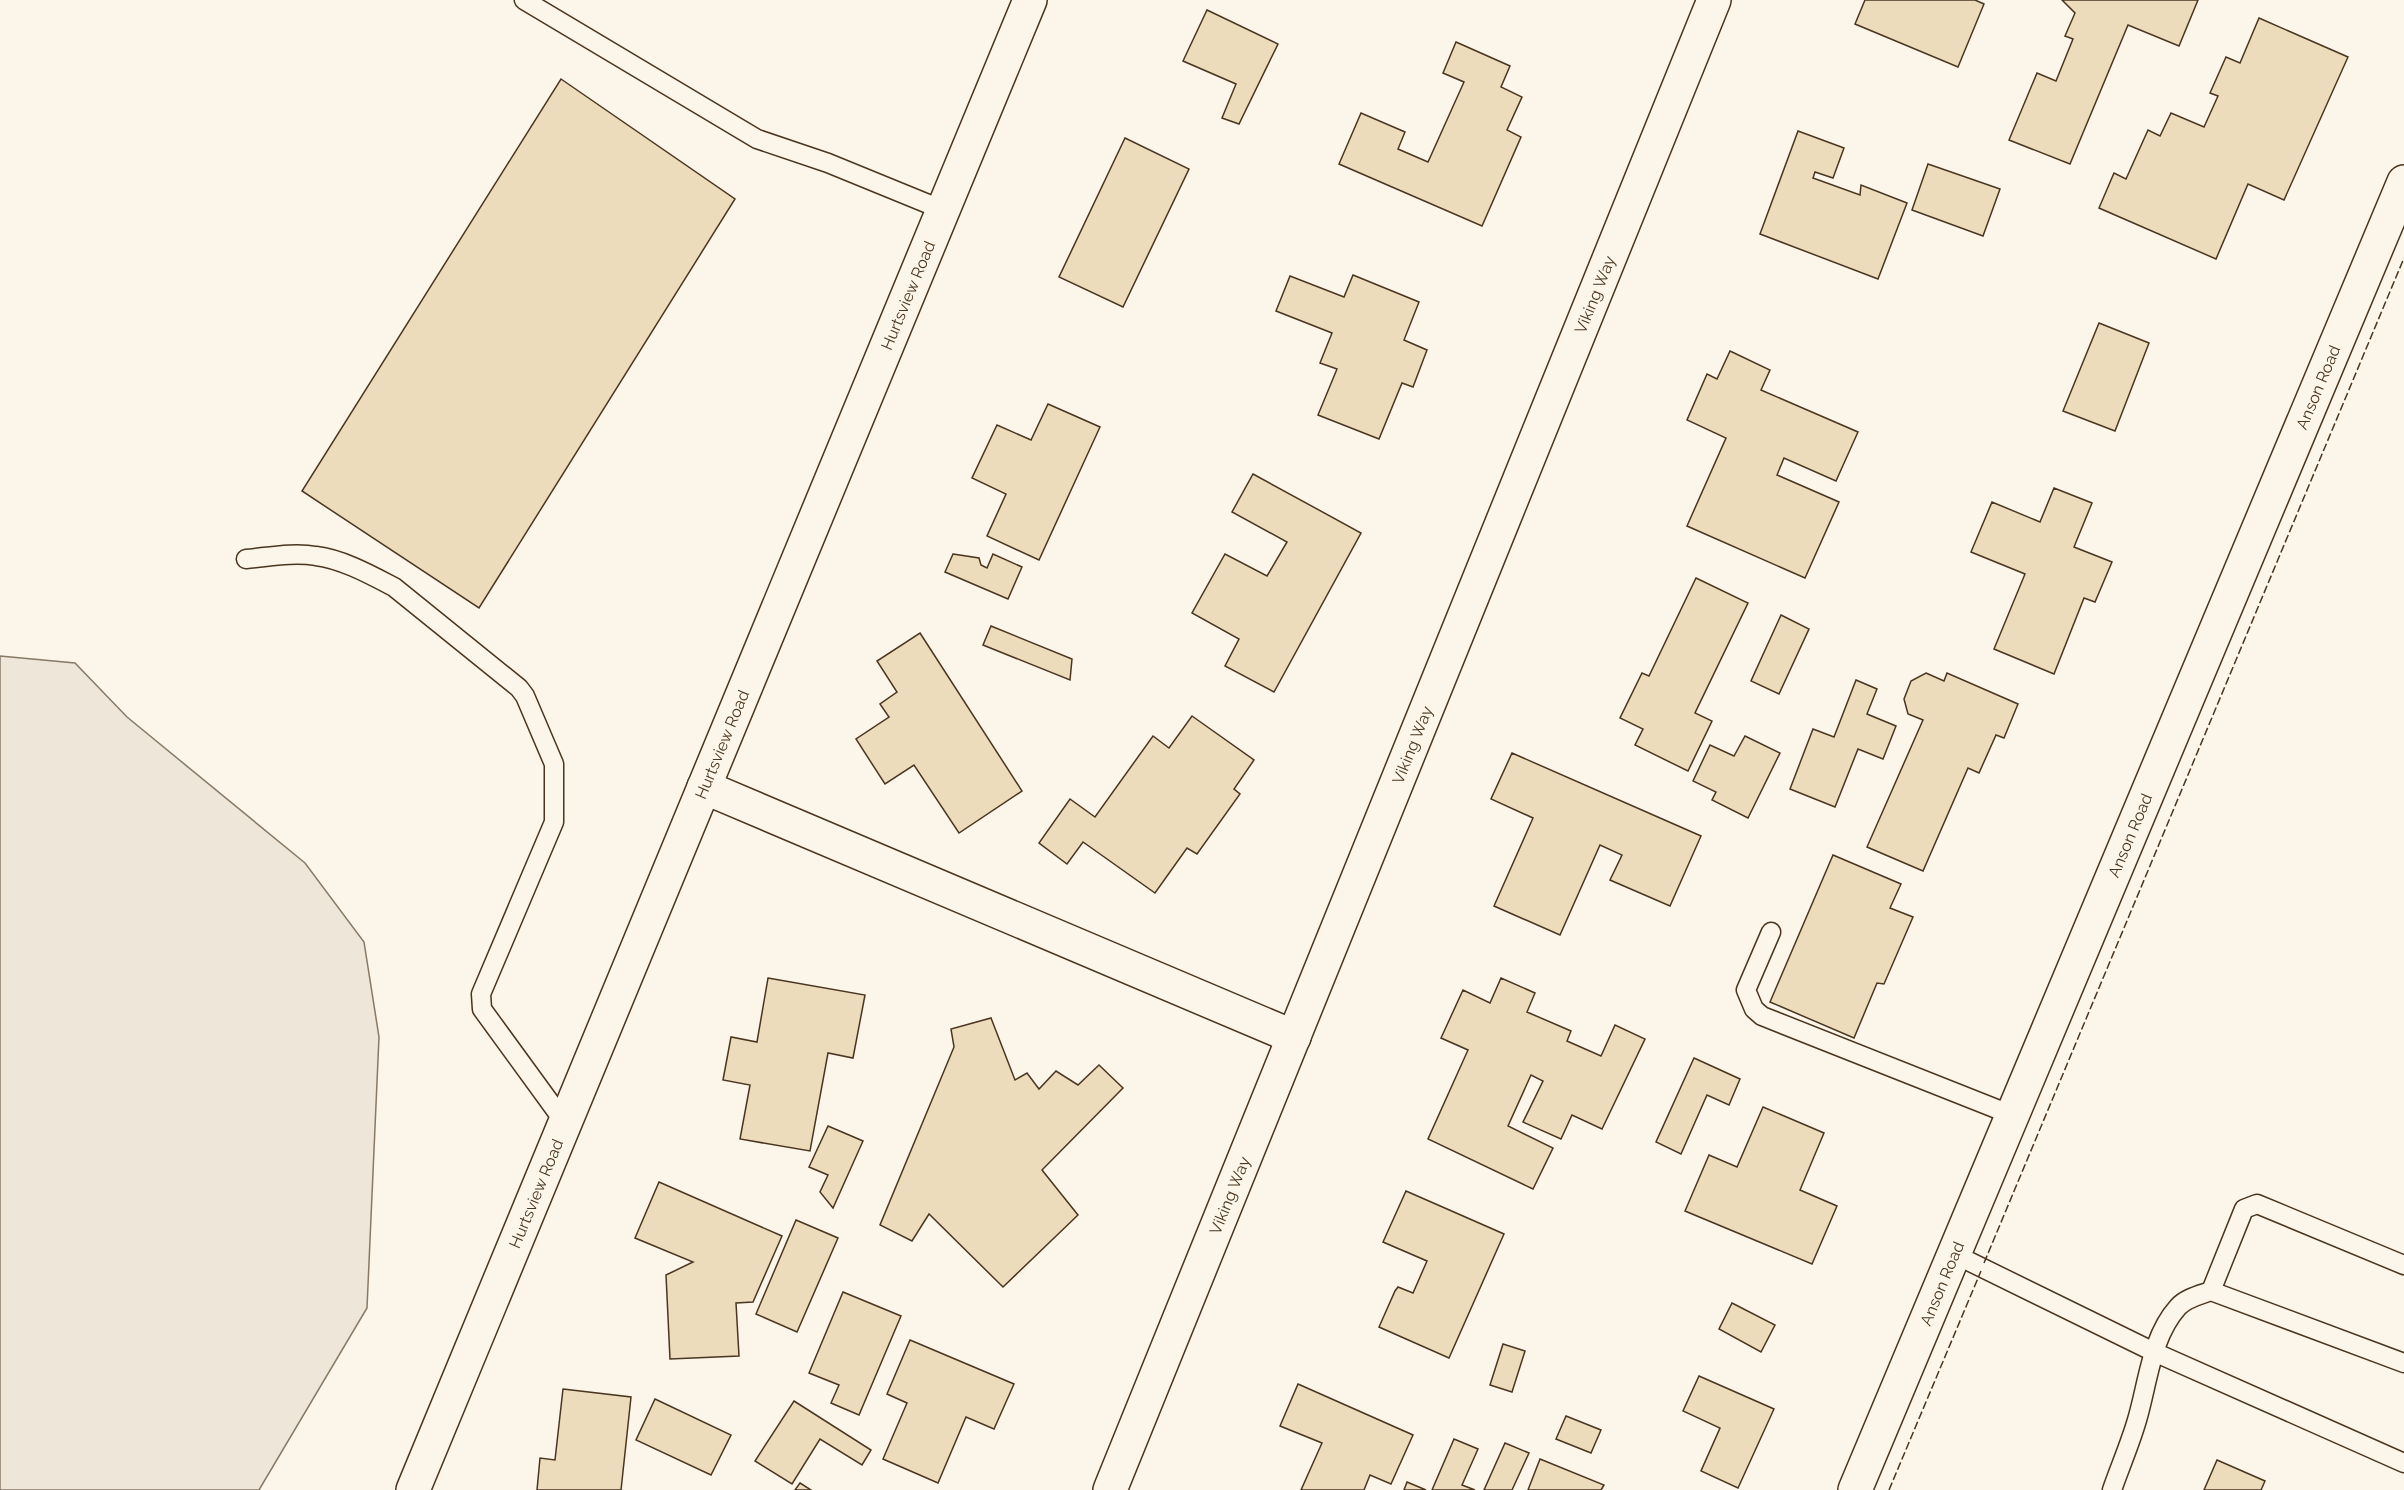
<svg xmlns="http://www.w3.org/2000/svg" width="2404" height="1490" font-family="Raleway,sans-serif">
<rect width="100%" height="100%" fill="#fbf6e9"/>
<!-- green -->
<polygon fill="#ede6d9" stroke="#887966" stroke-width="1.5" points="0,656 75,663 127,717 305,863 364,942 379,1037 367,1308 259,1490 0,1490"/>
<!-- building -->
<g fill="#ecdcbc" stroke="#4a3520" stroke-width="1.5">
<polygon points="1865,0 1975,0 1984,4 1958,67 1855,24"/>
<polygon points="2062,0 2198,0 2179,46 2128,25 2070,164 2009,140 2037,73 2056,81 2073,39 2065,36 2075,13"/>
<polygon points="1207,10 1278,44 1239,124 1222,118 1236,84 1183,61"/>
<polygon points="2259,18 2348,57 2284,200 2248,184 2216,259 2099,208 2114,173 2126,179 2148,130 2160,136 2171,113 2204,127 2218,96 2210,93 2226,57 2240,63"/>
<polygon points="1456,42 1510,66 1501,87 1522,97 1507,130 1521,137 1482,226 1339,164 1361,113 1405,132 1398,149 1428,162 1464,82 1443,73"/>
<polygon points="561,79 735,199 479,608 302,491"/>
<polygon points="1798,131 1844,148 1833,178 1815,172 1813,178 1860,195 1861,185 1907,203 1878,279 1760,234"/>
<polygon points="1125,138 1189,169 1123,307 1059,277"/>
<polygon points="1928,164 2000,189 1983,236 1912,210"/>
<polygon points="1353,275 1419,302 1404,340 1427,350 1413,387 1402,383 1379,439 1318,415 1337,369 1320,363 1332,333 1276,311 1290,276 1344,297"/>
<polygon points="2099,323 2149,343 2115,431 2063,411"/>
<polygon points="1730,351 1770,370 1761,390 1858,432 1836,481 1784,458 1777,475 1839,502 1805,578 1687,526 1726,438 1687,420 1707,374 1717,379"/>
<polygon points="1048,404 1100,427 1039,560 987,536 1006,494 972,478 997,425 1031,440"/>
<polygon points="1253,474 1361,533 1274,692 1225,666 1239,639 1192,613 1225,554 1267,576 1287,542 1232,512"/>
<polygon points="2054,488 2092,503 2074,547 2112,562 2095,602 2084,598 2054,674 1994,649 2025,574 1971,552 1992,502 2040,522"/>
<polygon points="953,554 979,558 981,565 987,568 993,554 1022,567 1008,599 945,572"/>
<polygon points="1696,578 1748,603 1695,713 1712,721 1688,771 1635,745 1643,729 1620,718 1642,673 1649,676"/>
<polygon points="1781,615 1809,629 1779,694 1751,681"/>
<polygon points="991,626 1072,659 1070,680 983,645"/>
<polygon points="920,633 1022,791 959,833 914,765 885,784 856,739 889,717 880,704 897,692 877,661"/>
<polygon points="1926,673 1944,681 1947,673 2018,704 2004,738 1996,735 1979,773 1968,768 1923,871 1867,847 1923,720 1908,714 1904,699 1911,681"/>
<polygon points="1856,680 1877,689 1867,714 1896,726 1883,759 1858,749 1835,807 1790,789 1813,729 1834,737"/>
<polygon points="1192,716 1254,760 1234,789 1240,794 1197,854 1187,848 1155,893 1083,842 1067,864 1039,843 1070,799 1095,817 1153,736 1169,748"/>
<polygon points="1745,736 1780,753 1748,818 1712,800 1716,792 1693,781 1710,745 1734,756"/>
<polygon points="1512,753 1701,836 1670,906 1610,880 1622,855 1600,845 1560,935 1494,906 1533,818 1491,799"/>
<polygon points="1833,855 1901,884 1890,908 1913,917 1884,984 1877,983 1854,1038 1770,1002"/>
<polygon points="768,978 865,995 853,1058 828,1053 810,1151 740,1139 750,1085 723,1080 731,1037 757,1042"/>
<polygon points="1501,978 1535,993 1527,1012 1571,1031 1567,1041 1601,1056 1615,1025 1645,1039 1602,1129 1572,1115 1561,1139 1523,1122 1543,1081 1531,1075 1508,1126 1553,1148 1533,1189 1428,1139 1468,1050 1441,1038 1463,990 1490,1003"/>
<polygon points="991,1018 1015,1080 1027,1073 1039,1089 1056,1071 1078,1085 1099,1065 1123,1088 1042,1170 1078,1215 1003,1287 929,1214 912,1241 880,1225 954,1047 951,1029"/>
<polygon points="1694,1058 1740,1079 1729,1105 1707,1095 1681,1154 1656,1142"/>
<polygon points="1763,1107 1824,1133 1800,1190 1837,1206 1812,1264 1685,1211 1709,1155 1737,1167"/>
<polygon points="828,1126 863,1141 833,1208 820,1192 828,1175 809,1167"/>
<polygon points="659,1182 782,1236 753,1302 736,1303 739,1356 670,1359 666,1275 693,1262 635,1238"/>
<polygon points="1406,1191 1504,1234 1449,1358 1379,1327 1395,1291 1398,1287 1413,1293 1427,1261 1383,1242"/>
<polygon points="796,1220 838,1238 797,1332 756,1314"/>
<polygon points="843,1292 901,1316 859,1415 831,1403 839,1385 809,1373"/>
<polygon points="1732,1303 1775,1325 1761,1352 1719,1329"/>
<polygon points="910,1340 1014,1384 994,1429 966,1417 938,1483 883,1459 907,1403 887,1394"/>
<polygon points="1503,1344 1525,1351 1512,1392 1490,1385"/>
<polygon points="1699,1376 1774,1409 1738,1488 1701,1471 1720,1428 1683,1411"/>
<polygon points="1298,1384 1413,1435 1391,1484 1370,1475 1364,1490 1301,1490 1322,1443 1280,1426"/>
<polygon points="563,1389 631,1397 621,1490 537,1490 540,1458 555,1460"/>
<polygon points="655,1399 731,1435 711,1475 636,1440"/>
<polygon points="794,1401 871,1450 862,1465 820,1439 792,1484 755,1461"/>
<polygon points="1566,1416 1601,1430 1591,1453 1556,1439"/>
<polygon points="1454,1439 1478,1449 1462,1485 1475,1490 1432,1490"/>
<polygon points="1505,1443 1529,1453 1512,1490 1484,1490"/>
<polygon points="1540,1459 1604,1485 1601,1490 1528,1490"/>
<polygon points="2217,1460 2265,1481 2261,1490 2204,1490"/>
<polygon points="1407,1482 1426,1490 1404,1490"/>
<polygon points="800,1483 811,1490 795,1490"/>
</g>
<g fill="none" stroke-linecap="round" stroke-linejoin="round">
<!-- lane casing -->
<g stroke="#4a3520" stroke-width="21">
<g id="lane">
<polyline points="524,0 757,139 828,163 943,210"/>
<path d="M246,559c22,-2 48,-7 70,-3 26,3 55,19 78,31l125,101 6,8 29,68v58l-73,172 1,15 83,114"/>
<polyline points="1771,932 1746,990 1754,1009 1762,1016 2012,1115"/>
<polyline points="1954,1254 2154,1352 2404,1463"/>
<polyline points="2211,1291 2244,1209 2257,1204 2404,1265"/>
<path d="M2112,1490c8,-23 18,-46 25,-70 11,-37 14,-83 41,-113 8,-9 22,-12 33,-16l193,72"/>
</g>
</g>
<!-- street casing -->
<g stroke="#4a3520" stroke-width="36">
<g id="street">
<polyline points="704,787 1294,1037"/>
<path id="s1" d="M413,1490l617,-1490"/>
<path id="s2" d="M1110,1490l604,-1490"/>
<path id="s3" d="M1855,1490l549,-1308"/>
</g>
</g>
<!-- lane -->
<use href="#lane" stroke="#fbf6e9" stroke-width="18"/>
<!-- street -->
<use href="#street" stroke="#fbf6e9" stroke-width="33"/>
<!-- fence -->
<g stroke="#4a3520" stroke-width="1.5" stroke-dasharray="8 3" stroke-linecap="butt">
<polyline points="1984,1263 2404,258"/>
<polyline points="1889,1490 1981,1271"/>
</g>
</g>
<g text-anchor="middle" dominant-baseline="central" stroke-width="4.5" stroke-linejoin="round" paint-order="stroke">
<!-- street labels -->
<g font-size="16" fill="#4a3520" stroke="#fbf6e9">
<text stroke="none"><textPath href="#s2" startOffset="1290">Viking Way</textPath></text>
<text stroke="none"><textPath href="#s1" startOffset="1293">Hurtsview Road</textPath></text>
<text stroke="none"><textPath href="#s3" startOffset="1196">Anson Road</textPath></text>
<text stroke="none"><textPath href="#s1" startOffset="807">Hurtsview Road</textPath></text>
<text stroke="none"><textPath href="#s2" startOffset="804">Viking Way</textPath></text>
<text stroke="none"><textPath href="#s3" startOffset="710">Anson Road</textPath></text>
<text stroke="none"><textPath href="#s1" startOffset="321">Hurtsview Road</textPath></text>
<text stroke="none"><textPath href="#s2" startOffset="318">Viking Way</textPath></text>
<text stroke="none"><textPath href="#s3" startOffset="224">Anson Road</textPath></text>
</g>
</g>
</svg>
